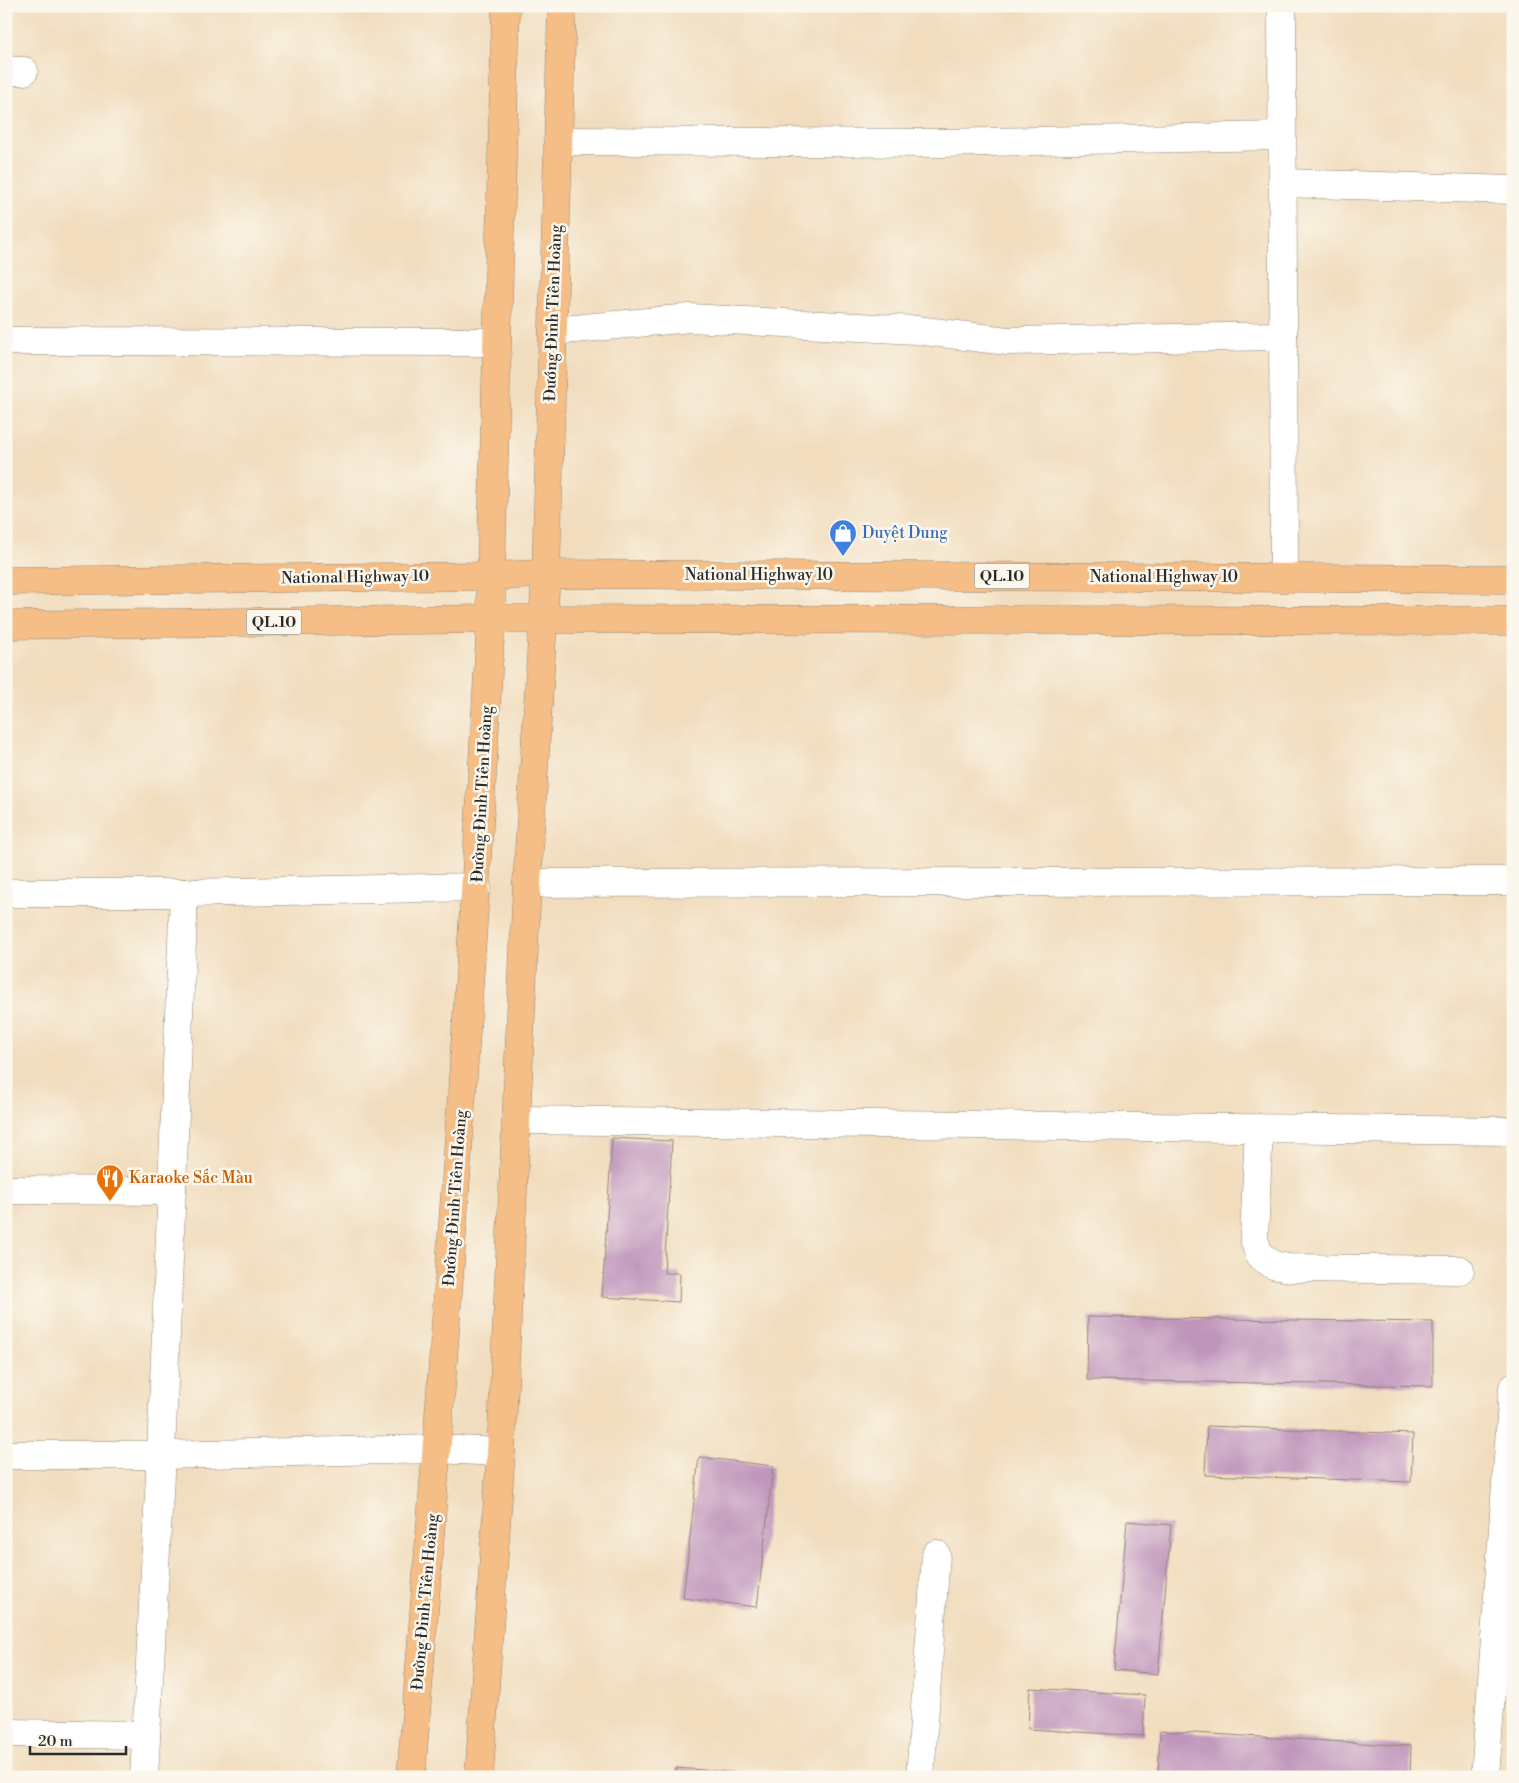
<svg xmlns="http://www.w3.org/2000/svg" width="1519" height="1783" font-family="'Libre Bodoni',serif">
<rect width="100%" height="100%" fill="#fbf7ec"/>
<filter id="ink" filterUnits="userSpaceOnUse"><feTurbulence type="fractalNoise" baseFrequency=".02" numOctaves="2"/><feDisplacementMap in="SourceGraphic" scale="10" xChannelSelector="R" yChannelSelector="G"/><feConvolveMatrix kernelMatrix="1 2 1 2 8 2 1 2 1" color-interpolation-filters="sRGB"/></filter>
<filter id="wash" filterUnits="userSpaceOnUse"><feTurbulence type="fractalNoise" baseFrequency=".0096" numOctaves="4" result="noise"/><feDisplacementMap in="SourceGraphic" scale="20" xChannelSelector="R" yChannelSelector="G"/><feGaussianBlur stdDeviation="1.12" result="paint"/><feColorMatrix in="noise" values="0 0 0 0 0 0 0 0 0 0 0 0 0 0 0 0 0 1.4 0 .05"/><feComposite in="paint" operator="in"/></filter>
<g filter="url(#wash)">
<rect width="100%" height="100%" fill="#f1ddbe"/>
<g id="blocks">
<!-- building -->
<g fill="#c095bc">
<polygon points="612,1138 672,1141 664,1273 680,1273 679,1302 602,1297"/>
<polygon points="1088,1317 1433,1322 1433,1386 1087,1380"/>
<polygon points="1207,1426 1413,1434 1411,1482 1205,1475"/>
<polygon points="699,1457 773,1466 757,1607 683,1598"/>
<polygon points="1127,1521 1171,1525 1158,1674 1114,1670"/>
<polygon points="1030,1688 1145,1695 1143,1736 1028,1729"/>
<polygon points="1160,1731 1411,1746 1410,1777 1232,1777 1158,1773"/>
<polygon points="676,1768 770,1775 770,1777 675,1777"/>
</g>
</g>
</g>
<g filter="url(#ink)">
<use href="#blocks" fill-opacity="0" stroke="#8e8474" stroke-width="1"/>
<g fill="none" stroke-linecap="round" stroke-linejoin="round">
<!-- minor casing -->
<g stroke="#8e8474" stroke-width="29">
<g id="minor">
<polyline points="1282,6 1284,578"/>
<polyline points="6,71 24,71"/>
<polyline points="558,141 941,143 1282,136"/>
<polyline points="1282,183 1513,190"/>
<polyline points="553,331 690,318 916,330 1007,341 1283,336"/>
<polyline points="6,341 497,342"/>
<polyline points="527,883 1513,881"/>
<polyline points="6,893 184,893 477,887"/>
<polyline points="516,1120 1513,1131"/>
<polyline points="1259,1128 1254,1238 1259,1255 1273,1265 1288,1268 1460,1270"/>
<polyline points="6,1190 172,1191"/>
<polyline points="6,1455 161,1455 437,1449 501,1452"/>
<polyline points="6,1733 146,1735"/>
<polyline points="144,1777 161,1455 184,893"/>
<polyline points="920,1777 936,1554"/>
<polyline points="1485,1777 1513,1388"/>
</g>
</g>
<!-- major casing -->
<g stroke="#8e8474" stroke-width="29">
<g id="major">
<path d="M411,1777c31,-386 59,-771 80,-1158v-43l15,-570"/>
<polyline points="479,1777 501,1452 527,883 546,574 562,6"/>
</g>
</g>
<!-- highway casing -->
<g stroke="#8e8474" stroke-width="29">
<g id="highway">
<polyline points="6,581 491,576 546,574 1513,579"/>
<polyline points="6,625 491,619 1513,621"/>
</g>
</g>
<!-- minor -->
<use href="#minor" stroke="#fff" stroke-width="28"/>
<!-- major -->
<use href="#major" stroke="#f6be87" stroke-width="28"/>
<!-- highway -->
<use href="#highway" stroke="#f6be87" stroke-width="28"/>
</g>
</g>
<!-- icons -->
<defs>
<g id="shop-pin" transform="scale(1.4375)"><path d="M0 17L-7.5 6A9.5 9.5 0 1 1 7.5 6Z" fill="#3f7fe0" stroke="#fbf7ec"/><path d="M-5-2.5h2.3a2.7 3.5 0 0 1 5.4 0H5L5.5 6h-11ZM-1.5-2.5h3a1.5 2.3 0 0 0-3 0Z" fill="#fff"/></g>
<g id="restaurant-pin" transform="scale(1.4375)"><path d="M0 17L-7.5 6A9.5 9.5 0 1 1 7.5 6Z" fill="#e8710a" stroke="#fbf7ec"/><path d="M-5-6h1v4h1v-4h1v4h1v-4h1v5L-1.5 .5V6h-2V.5L-5-1ZM5-6V6H3V1.5H1.5Q1.5-4 5-6Z" fill="#fff"/></g>
</defs>
<g fill-rule="evenodd">
<use href="#shop-pin" x="843" y="533"/>
<use href="#restaurant-pin" x="110" y="1178"/>
</g>
<g text-anchor="middle" dominant-baseline="central" stroke-width="5" stroke-linejoin="round" paint-order="stroke">
<!-- shield labels -->
<g fill="#fbf7ec" stroke="#696865" stroke-width="1">
<rect x="974.5" y="563.5" width="55" height="25" rx="4"/>
<rect x="246.5" y="609.5" width="55" height="25" rx="4"/>
</g>
<g font-size="15" font-weight="bold" fill="#2b2b2b">
<text x="1002" y="576">QL.10</text>
<text x="274" y="622">QL.10</text>
</g>
<!-- street labels -->
<g font-size="16" fill="#2b2b2b" stroke="#fbf7ec">
<text transform="translate(553 313) rotate(-88)">Đướng Đinh Tiên Hoàng</text>
<text x="759" y="575">National Highway 10</text>
<text transform="translate(355 577) rotate(-1)">National Highway 10</text>
<text x="1164" y="577">National Highway 10</text>
<text transform="translate(482 794) rotate(-87)">Đường Đinh Tiên Hoàng</text>
<text transform="translate(455 1198) rotate(-86)">Đường Đinh Tiên Hoàng</text>
<text transform="translate(425 1602) rotate(-85)">Đường Đinh Tiên Hoàng</text>
</g>
<!-- shop labels -->
<g font-size="16" fill="#366cbe" stroke="#fbf7ec" text-anchor="start">
<text x="862" y="533">Duyệt Dung</text>
</g>
<!-- food labels -->
<g font-size="16" fill="#c56008" stroke="#fbf7ec" text-anchor="start">
<text x="129" y="1178">Karaoke Sắc Màu</text>
</g>
</g>
<!-- margin -->
<rect width="1519" height="1783" fill="none" stroke="#fbf7ec" stroke-width="25"/>
<!-- scale -->
<path d="M30 1746v8h96v-8" fill="none" stroke="#2b2b2b" stroke-width="2.5"/>
<text x="38" y="1746" font-size="15" fill="#2b2b2b" stroke="#fbf7ec" stroke-width="4" paint-order="stroke">20 m</text>
</svg>
